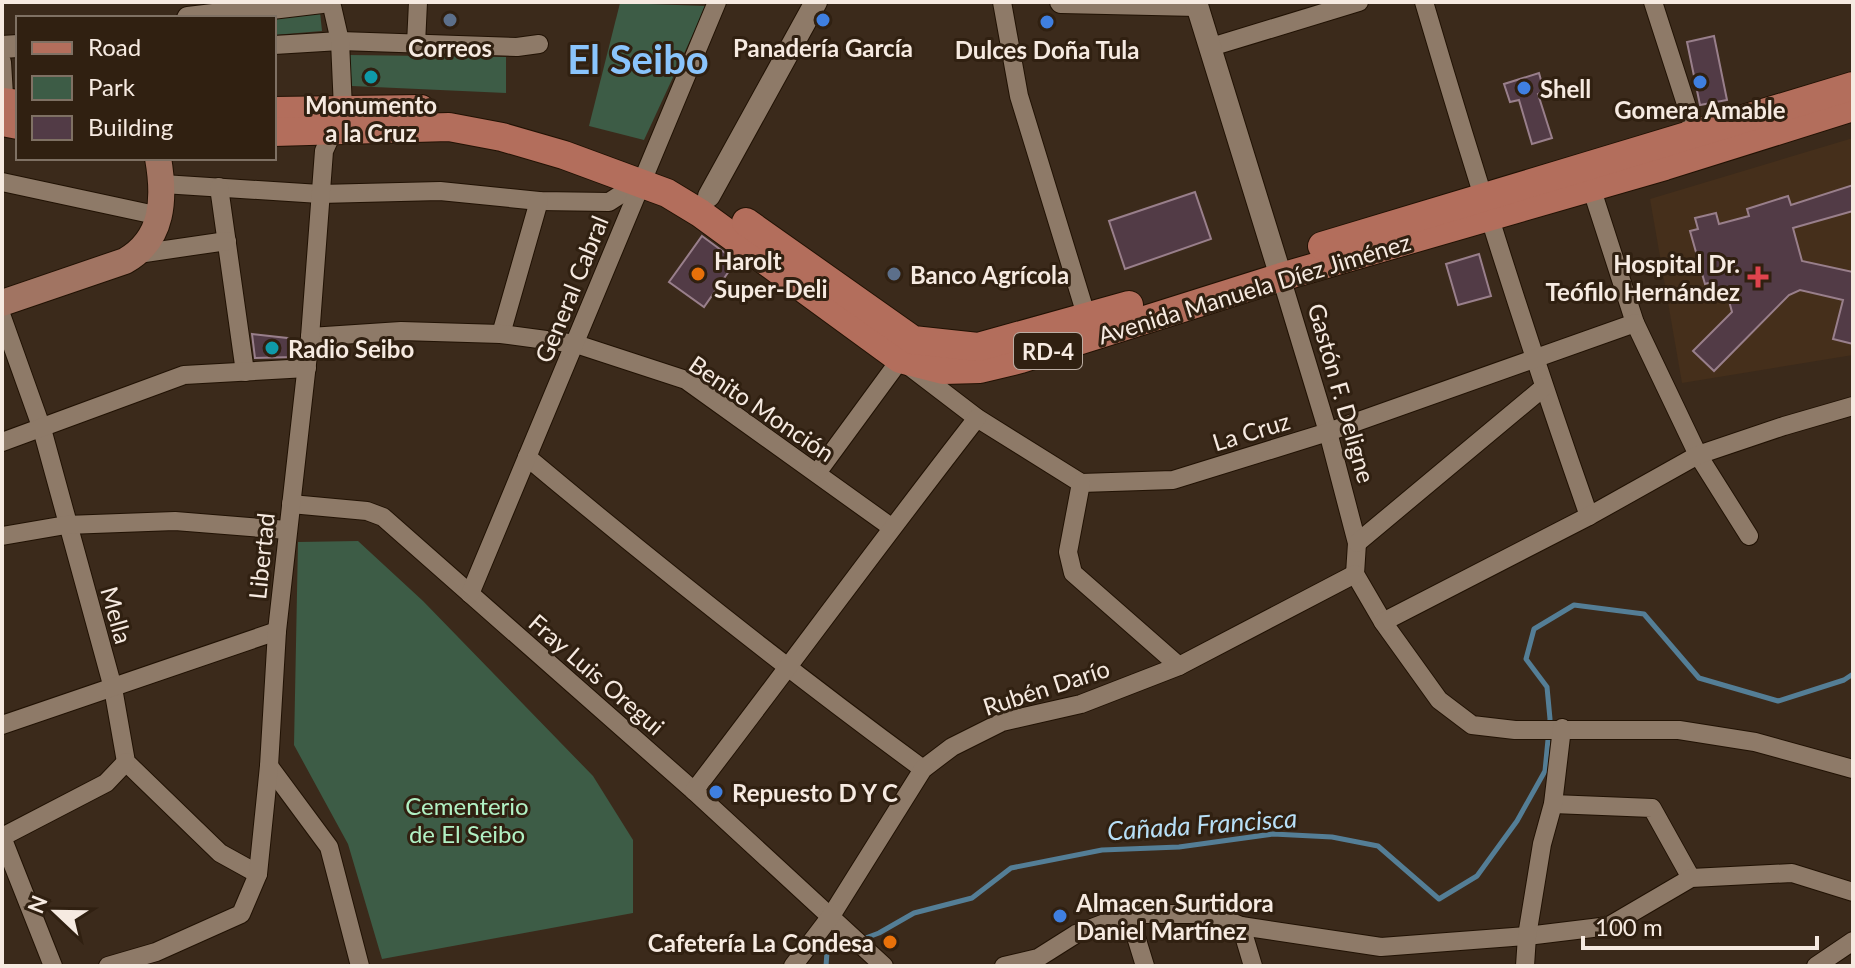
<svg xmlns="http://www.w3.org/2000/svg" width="1855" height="968" font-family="Lato,sans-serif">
<rect width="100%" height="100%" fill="#3b2a1b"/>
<!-- built -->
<polygon fill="#452f1b" points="1853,138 1853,355 1682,383 1650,199"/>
<!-- green -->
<g fill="#3d5c46">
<polygon points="620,3 706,6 644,140 589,126"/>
<polygon points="320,12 322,31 274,35 274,18"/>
<polygon points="349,55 506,57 506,93 352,86"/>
<polygon points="358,541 423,601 593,776 633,840 633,913 382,959 348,844 294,745 298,542"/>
</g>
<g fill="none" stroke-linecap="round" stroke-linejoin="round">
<!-- stream -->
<g stroke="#547e96" stroke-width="5">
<polyline points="863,939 879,933 914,913 972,898 1011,868 1102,850 1179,847 1273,834 1332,837 1378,846 1439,899 1477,876 1517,821 1545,771 1550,719 1547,687 1526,659 1534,629 1574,605 1644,614 1699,678 1778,701 1844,680 1853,674"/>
<polyline points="826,966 827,952 854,942"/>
</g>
</g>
<!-- building -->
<g fill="#523b46" stroke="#997f8b" stroke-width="2">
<polygon points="1714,36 1727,100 1700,105 1687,42"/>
<polygon points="1539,73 1544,91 1538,94 1552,138 1532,144 1519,100 1510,102 1504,84"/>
<polygon points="1853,185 1853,211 1793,228 1802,261 1853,272 1853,344 1833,339 1843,300 1800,290 1789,295 1714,371 1693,351 1732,312 1726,290 1715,293 1712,282 1705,284 1690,231 1698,229 1695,218 1716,213 1719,224 1749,216 1747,209 1788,196 1791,205"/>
<polygon points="1195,192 1211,239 1125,269 1109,221"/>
<polygon points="702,236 736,261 704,307 669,282"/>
<polygon points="1479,254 1491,296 1458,305 1446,264"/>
<polygon points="252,334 296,339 294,357 255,358"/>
</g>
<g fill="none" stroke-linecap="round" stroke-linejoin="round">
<!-- minor casing -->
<g stroke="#211204" stroke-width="20">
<g id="minor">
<polyline points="1002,2 1019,96 1087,318"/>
<path d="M1424,2c51,173 105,344 165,514"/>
<polyline points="1653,2 1696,135"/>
<polyline points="416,44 418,2"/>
<polyline points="274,45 340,41 517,47 539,44"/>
<polyline points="1211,47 1359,2"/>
<polyline points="2,62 5,112"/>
<polyline points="2,182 160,216"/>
<polyline points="163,184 320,194 440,191 539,201 609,202 640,182"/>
<polyline points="219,187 245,372"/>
<polyline points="1591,187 1635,323 1698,455 1749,536"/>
<polyline points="138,254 227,241"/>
<polyline points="1281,277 1328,432 1357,543 1355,574 1383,622 1439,700 1472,725 1515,730 1679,730 1755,742 1853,769"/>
<polyline points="2,317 42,429 113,688 126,762 220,853 258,874"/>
<polyline points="501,334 539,201"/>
<polyline points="310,337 401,331 501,334 576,344 686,380 891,527"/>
<polyline points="909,366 977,418 1081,483 1173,480 1328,432 1635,323"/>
<polyline points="2,442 184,375 307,368"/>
<path d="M527,457c129,108 260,212 396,312"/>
<polyline points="817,473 905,353"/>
<polyline points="1081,483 1068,552 1073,573 1179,666"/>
<polyline points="291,504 367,511 383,517 694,791 884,966"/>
<polyline points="2,536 66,525 175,521 287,530"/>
<polyline points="1357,543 1544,387"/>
<polyline points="470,594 717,2"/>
<polyline points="1383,622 1589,516 1698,455 1784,426 1853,406"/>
<polyline points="2,725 277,631"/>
<polyline points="269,766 329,847 360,966"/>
<path d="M694,791c95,-124 187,-250 283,-373"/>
<polyline points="1553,804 1652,808 1691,878"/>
<polyline points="2,837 106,783 126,762"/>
<polyline points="2,837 53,966"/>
<polyline points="1129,914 1145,966"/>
<polyline points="1241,926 1253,966"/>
<polyline points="108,966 156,952 241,914 258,874 269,766 277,631 310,337 324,151 343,109 340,41 331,2"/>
<polyline points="793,966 831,916 923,769 952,747 1002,722 1081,704 1179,666 1355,574"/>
<polyline points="1004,966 1038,958 1076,934 1129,914 1212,914 1241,926 1381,947 1527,936 1609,926 1691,878 1792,873 1853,892"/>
<polyline points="1525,966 1527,936 1542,844 1553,804 1562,728"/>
<polyline points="1816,966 1853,941"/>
</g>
</g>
<!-- tertiary casing -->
<g stroke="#211204" stroke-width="24">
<g id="tertiary">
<polyline points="1061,2 1197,5"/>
<polyline points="1196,2 1281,277"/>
<polyline points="188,18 322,2"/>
<polyline points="2,47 18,46"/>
<polyline points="709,196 816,2"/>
</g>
</g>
<!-- secondary casing -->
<g stroke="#211204" stroke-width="28">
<path id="secondary" d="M2,303l123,-42c39,-22 40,-63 33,-103"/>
</g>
<!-- primary casing -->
<g stroke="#211204" stroke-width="30">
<g id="primary">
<polyline points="2,102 18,104"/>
<polyline points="274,111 421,109"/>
<polyline points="2,122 18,125"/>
<polyline points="274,132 449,127 502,137 564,155 667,193 700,213 900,359 943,370 980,369 1021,359 1281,277 1665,166 1853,107"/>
<polyline points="746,222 913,340 978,347 1129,305"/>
<path d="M1322,246c177,-53 354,-107 531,-160"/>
</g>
</g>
<!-- minor -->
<use href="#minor" stroke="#8e7a68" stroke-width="18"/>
<!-- tertiary -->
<use href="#tertiary" stroke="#8e7a68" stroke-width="22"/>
<!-- secondary -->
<use href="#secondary" stroke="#a17462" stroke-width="26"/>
<!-- primary -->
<use href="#primary" stroke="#b36e5c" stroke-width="28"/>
</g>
<!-- markers -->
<g fill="#5c6f8a" stroke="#302011" stroke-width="3">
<circle cx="450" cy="20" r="8"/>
<circle cx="894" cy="274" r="8"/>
</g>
<g fill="#3f7fe0" stroke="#302011" stroke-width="3">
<circle cx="823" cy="20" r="8"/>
<circle cx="1047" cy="22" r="8"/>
<circle cx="1700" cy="82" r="8"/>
<circle cx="1524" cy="88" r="8"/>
<circle cx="716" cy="792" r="8"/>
<circle cx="1060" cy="916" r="8"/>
</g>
<g fill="#0f9aa8" stroke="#302011" stroke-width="3">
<circle cx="371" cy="77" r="8"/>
<circle cx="272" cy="348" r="8"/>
</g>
<g fill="#e8710a" stroke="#302011" stroke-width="3">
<circle cx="698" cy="274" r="8"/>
<circle cx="890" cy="942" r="8"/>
</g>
<path fill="#e0444e" stroke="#302011" stroke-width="3" d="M1754 265h8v8h8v8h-8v8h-8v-8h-8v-8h8z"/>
<g text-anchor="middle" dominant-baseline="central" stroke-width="6" stroke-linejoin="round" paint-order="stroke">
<!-- shield labels -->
<rect fill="#302011" stroke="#bbada3" stroke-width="2" x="1014" y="333" width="68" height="36" rx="6"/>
<g font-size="22" font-weight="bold" fill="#f6eae1">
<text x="1048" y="351">RD-4</text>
</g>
<!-- poi labels -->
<g font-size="24" font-weight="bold" fill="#f6eae1" stroke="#302011" text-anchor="start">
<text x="450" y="47" text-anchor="middle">Correos</text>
<text x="823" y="47" text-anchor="middle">Panadería García</text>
<text x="1047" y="49" text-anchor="middle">Dulces Doña Tula</text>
<text x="1540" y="88">Shell</text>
<text x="371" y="104" text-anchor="middle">Monumento<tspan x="371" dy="28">a la Cruz</tspan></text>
<text x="1700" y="109" text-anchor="middle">Gomera Amable</text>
<text x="714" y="260">Harolt<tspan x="714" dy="28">Super-Deli</tspan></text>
<text x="1740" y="263" text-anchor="end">Hospital Dr.<tspan x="1740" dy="28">Teófilo Hernández</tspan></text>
<text x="910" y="274">Banco Agrícola</text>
<text x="288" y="348">Radio Seibo</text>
<text x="732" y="792">Repuesto D Y C</text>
<text x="1076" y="902">Almacen Surtidora<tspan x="1076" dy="28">Daniel Martínez</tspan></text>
<text x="874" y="942" text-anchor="end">Cafetería La Condesa</text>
</g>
<!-- street labels -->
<g font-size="24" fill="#f6eae1" stroke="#302011">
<text transform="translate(1254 288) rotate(-17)">Avenida Manuela Díez Jiménez</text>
<text transform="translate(571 289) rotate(-68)">General Cabral</text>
<text transform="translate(1342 393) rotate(74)">Gastón F. Deligne</text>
<text transform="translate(762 408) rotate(34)">Benito Monción</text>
<text transform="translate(1251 431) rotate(-17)">La Cruz</text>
<text transform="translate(261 556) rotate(-84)">Libertad</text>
<text transform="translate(117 615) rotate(74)">Mella</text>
<text transform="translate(597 674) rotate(41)">Fray Luis Oregui</text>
<text transform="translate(1046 687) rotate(-18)">Rubén Darío</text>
</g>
<!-- park labels -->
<g font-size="24" fill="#b1f1c4" stroke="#302011">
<text x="467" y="805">Cementerio<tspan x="467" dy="28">de El Seibo</tspan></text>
</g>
<!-- water labels -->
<g font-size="26" font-style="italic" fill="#b7dff7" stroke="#302011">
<text transform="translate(1202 824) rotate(-4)">Cañada Francisca</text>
</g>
<!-- town labels -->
<g font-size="40" font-weight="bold" fill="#8ac4fc" stroke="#302011">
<text x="638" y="59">El Seibo</text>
</g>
</g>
<!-- border -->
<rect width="1855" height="968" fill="none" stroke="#f6eae1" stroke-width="8"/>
<!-- legend -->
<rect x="16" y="16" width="260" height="144" fill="#302011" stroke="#7f7164" stroke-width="2"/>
<rect x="32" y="42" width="40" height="12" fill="#b36e5c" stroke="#7f7164" stroke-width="2"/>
<text x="88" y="56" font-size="24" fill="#f6eae1">Road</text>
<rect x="32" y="76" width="40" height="24" fill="#3d5c46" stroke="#7f7164" stroke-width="2"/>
<text x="88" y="96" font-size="24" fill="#f6eae1">Park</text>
<rect x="32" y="116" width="40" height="24" fill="#523b46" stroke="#7f7164" stroke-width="2"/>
<text x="88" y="136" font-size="24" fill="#f6eae1">Building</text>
<!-- north arrow -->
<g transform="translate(56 912) rotate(292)" stroke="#302011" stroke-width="6" paint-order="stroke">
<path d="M0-6L14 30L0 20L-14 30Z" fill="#f6eae1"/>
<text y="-12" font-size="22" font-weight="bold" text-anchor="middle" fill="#f6eae1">N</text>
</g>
<!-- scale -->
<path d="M1583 936v12h234v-12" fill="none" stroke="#f6eae1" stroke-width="4"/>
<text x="1595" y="936" font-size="24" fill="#f6eae1" stroke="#302011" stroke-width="6" paint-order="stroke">100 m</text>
</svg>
